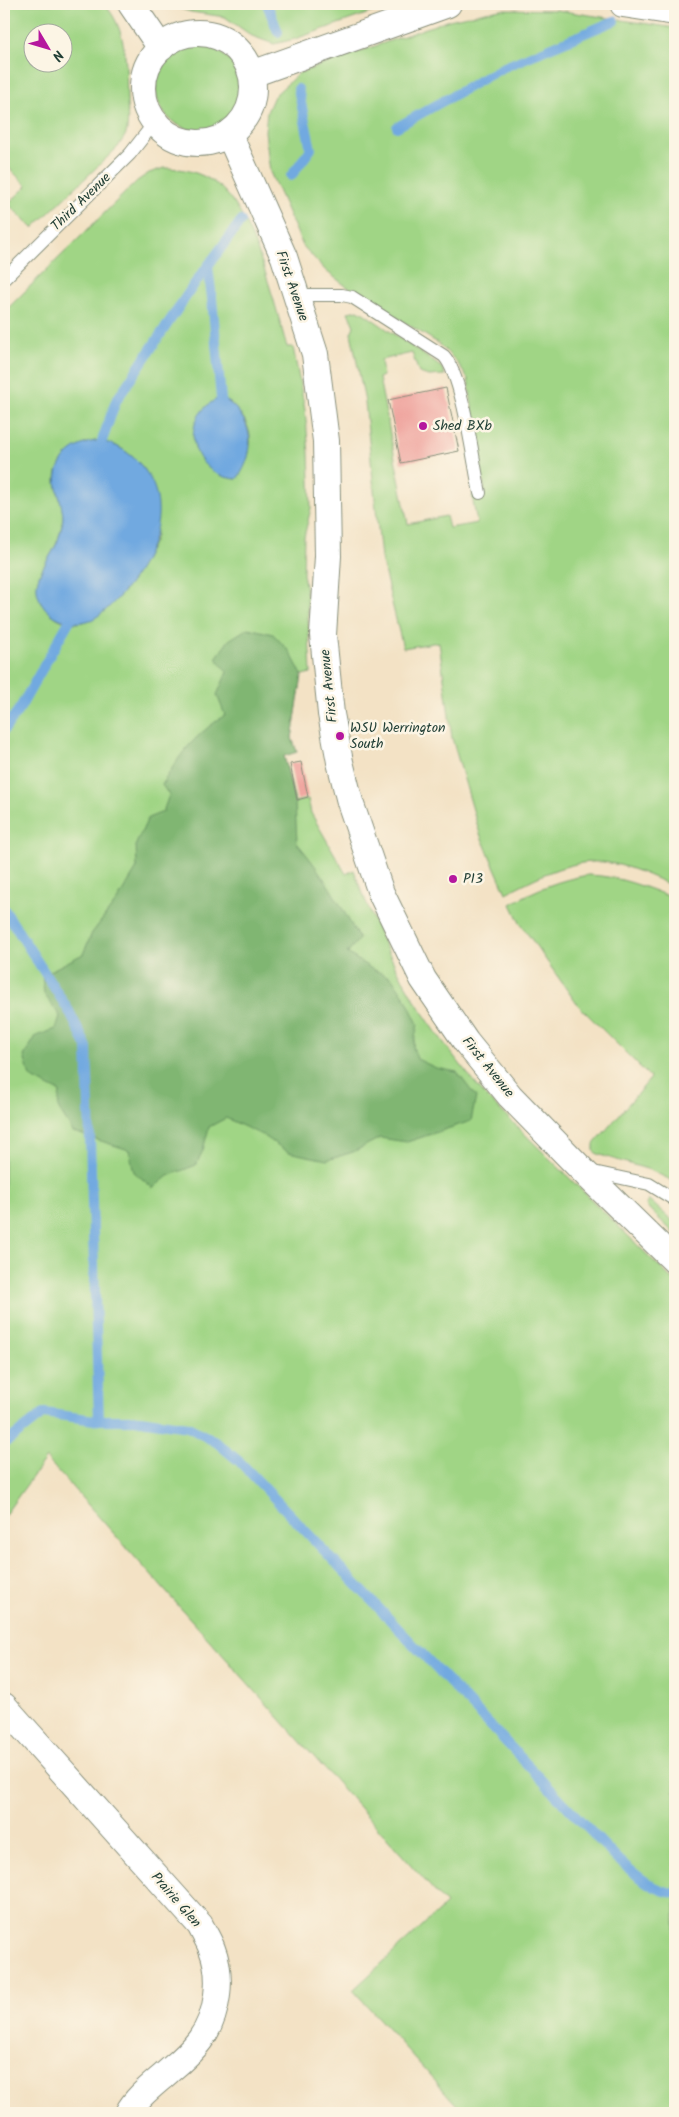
<svg xmlns="http://www.w3.org/2000/svg" width="679" height="2117" font-family="Kalam,sans-serif">
<rect width="100%" height="100%" fill="#fcf5e5"/>
<filter id="ink" filterUnits="userSpaceOnUse"><feTurbulence type="fractalNoise" baseFrequency=".02" numOctaves="2"/><feDisplacementMap in="SourceGraphic" scale="10" xChannelSelector="R" yChannelSelector="G"/><feConvolveMatrix kernelMatrix="1 2 1 2 8 2 1 2 1" color-interpolation-filters="sRGB"/></filter>
<filter id="wash" filterUnits="userSpaceOnUse"><feTurbulence type="fractalNoise" baseFrequency=".0096" numOctaves="4" result="noise"/><feDisplacementMap in="SourceGraphic" scale="20" xChannelSelector="R" yChannelSelector="G"/><feGaussianBlur stdDeviation="1.12" result="paint"/><feColorMatrix in="noise" values="0 0 0 0 0 0 0 0 0 0 0 0 0 0 0 0 0 1.4 0 .05"/><feComposite in="paint" operator="in"/></filter>
<g filter="url(#wash)">
<rect width="100%" height="100%" fill="#f3e2c5"/>
<!-- green -->
<g fill="#a0d585" stroke="#60895c" fill-rule="evenodd">
<path d="M4,4h100c24,25 22,62 23,95 0,10 2,25 -1,35 -2,4 -6,9 -8,13l-85,81 -25,-24 19,-18 -23,-23zM62,32v30h-30v-30z"/>
<polygon points="164,4 395,4 295,39 274,44 252,36 225,17 191,12"/>
<path d="M500,9l56,1 119,18v859c-23,-10 -48,-23 -73,-25 -34,-2 -67,16 -96,31l-26,-59 -28,-96 -13,-96 -36,6 -22,-90 -16,-156 -14,-69 3,-7 -6,-14 10,-2 7,4 69,48 8,6 3,7 -16,1 -10,-3 -7,-20 -31,7 2,16 -4,2 29,146 38,-8 3,12 28,-5 -5,-27 13,-3 -17,-114 -12,-18 -18,-18 -92,-57 -20,-15 -23,-25 -33,-74 -5,-41 2,-19 7,-16 25,-23 150,-53z"/>
<circle cx="198" cy="88" r="42"/>
<path d="M164,168c18,0 36,4 51,15 38,26 59,120 72,164h6l12,63 4,43 2,55 -7,29 -1,37 4,22 4,77 -9,2 -10,63 5,14 -13,4 11,46 13,-3 3,14 35,61 8,-4c15,42 34,86 57,124 21,35 47,68 72,99l192,189v831h-211l-111,-123 93,-86 -400,-446 -42,58v-1204l133,-131 12,-8zM229,402c28,24 26,48 8,77 -20,-1 -40,-18 -43,-38zM95,441c18,1 30,8 43,21 2,2 6,6 7,8 4,10 4,24 6,34 1,9 5,21 5,30 -1,7 -6,15 -9,21 -15,31 -64,98 -101,53 -24,-28 8,-47 14,-75 2,-6 3,-16 3,-22 -3,-18 -13,-29 -2,-48 7,-12 20,-19 34,-22z"/>
<path d="M588,875c31,1 58,12 87,24v283l-25,-12 -53,-16 -3,-3v-7l57,-66 -74,-74 -57,-81 -9,-19c24,-15 49,-24 77,-29z"/>
<polygon points="649,1200 675,1223 675,1234 647,1207 646,1204"/>
</g>
<!-- forest -->
<path fill="#80b672" stroke="#507a53" d="M248,628l25,6 17,18 12,23 -10,63 5,14 -13,4 11,47 2,40c25,29 44,62 62,96l-12,14 23,15 22,10 14,21 12,25 -5,23 4,12 19,9 21,4 19,25 -5,24 -64,21 -27,-4 -27,14 -26,8 -39,-8 -24,-16 -38,-18 -17,9 -6,23 -7,15 -28,11 -15,12 -19,-16 -5,-22 -56,-18 -15,-24 2,-16 -30,-15 -6,-21 12,-20 20,-7 4,-13 -16,-22 -2,-19 41,-21 9,-21 26,-34 19,-31 -1,-24 12,-26 15,-6 6,-17 -7,-10c19,-33 31,-48 63,-70l-8,-20 10,-23 -11,-14 13,-18z"/>
<!-- water -->
<g fill="#71a9e0" stroke="#48738a">
<path d="M221,397c31,18 38,53 16,82 -48,-3 -61,-63 -16,-82z"/>
<path d="M95,441c18,1 30,8 43,21 38,39 16,92 -14,129 -8,9 -19,22 -31,28 -16,7 -36,3 -48,-11 -23,-30 9,-46 15,-75 2,-7 4,-16 2,-23 -2,-17 -11,-29 -1,-47 7,-13 20,-19 34,-22z"/>
</g>
<g fill="none" stroke-linecap="round" stroke-linejoin="round">
<!-- stream -->
<g stroke="#71a9e0" stroke-width="10">
<polyline points="267,4 278,32"/>
<polyline points="397,127 502,68 614,21"/>
<polyline points="291,176 311,149 298,89"/>
<polyline points="208,267 212,298 222,410"/>
<polyline points="97,455 116,401 193,286 241,221"/>
<polyline points="4,730 20,708 75,611"/>
<polyline points="4,909 69,1011 87,1047 99,1420"/>
<path d="M4,1444l40,-31 50,7h46l48,7 28,15 24,20 376,396c16,13 37,34 59,35"/>
</g>
</g>
<g id="blocks">
<!-- building -->
<g fill="#ee9d98">
<polygon points="446,388 459,451 401,463 388,400"/>
<polygon points="301,762 308,797 297,800 290,764"/>
</g>
</g>
</g>
<g filter="url(#ink)">
<use href="#blocks" fill-opacity="0" stroke="#89907c" stroke-width="1"/>
<g fill="none" stroke-linecap="round" stroke-linejoin="round">
<!-- service casing -->
<g stroke="#89907c" stroke-width="14">
<g id="service">
<polyline points="4,279 130,154 155,122"/>
<path d="M296,295h46l10,2 92,59c19,21 29,105 36,137"/>
<polyline points="589,1171 649,1184 675,1200"/>
</g>
</g>
<!-- minor casing -->
<g stroke="#89907c" stroke-width="28">
<g id="minor">
<polyline points="131,4 161,48"/>
<polyline points="623,4 675,12"/>
<circle cx="198" cy="88" r="55"/>
<polyline points="252,74 448,4"/>
<polyline points="229,134 284,257 315,354 326,441 328,556 323,635 331,714 340,762 350,802 381,893 423,979 466,1042 510,1096 592,1180 675,1261"/>
<path d="M4,1706l196,219c4,8 9,16 12,24 11,28 6,67 -12,91 -8,11 -19,21 -30,30 -14,13 -33,26 -42,43"/>
</g>
</g>
<!-- service -->
<use href="#service" stroke="#fff" stroke-width="12"/>
<!-- minor -->
<use href="#minor" stroke="#fff" stroke-width="26"/>
</g>
</g>
<!-- markers -->
<g fill="#b5179e" stroke="#fcf5e5" stroke-width="2">
<circle cx="423" cy="426" r="5"/>
<circle cx="340" cy="736" r="5"/>
<circle cx="453" cy="879" r="5"/>
</g>
<g text-anchor="middle" dominant-baseline="central" stroke-width="5" stroke-linejoin="round" paint-order="stroke">
<!-- street labels -->
<g font-size="14" fill="#1f3d34" stroke="#fcf5e5">
<text transform="translate(81 202) rotate(-44)">Third Avenue</text>
<text transform="translate(292 286) rotate(71)">First Avenue</text>
<text transform="translate(329 686) rotate(-96)">First Avenue</text>
<text transform="translate(488 1067) rotate(51)">First Avenue</text>
<text transform="translate(176 1900) rotate(49)">Prairie Glen</text>
</g>
<!-- poi labels -->
<g font-size="14" fill="#1f3d34" stroke="#fcf5e5" text-anchor="start">
<text x="433" y="426">Shed BXb</text>
<text x="350" y="728">WSU Werrington<tspan x="350" dy="16">South</tspan></text>
<text x="463" y="879">P13</text>
</g>
</g>
<!-- margin -->
<rect width="679" height="2117" fill="none" stroke="#fcf5e5" stroke-width="20"/>
<!-- north arrow -->
<g transform="translate(48 48) rotate(128)"><circle r="24" fill="#fcf5e5" stroke="#a4ab9e"/>
<path d="M0-4L9 19L0 12L-9 19Z" fill="#b5179e"/>
<text y="-8" font-size="14" font-weight="bold" text-anchor="middle" fill="#1f3d34">N</text>
</g>
</svg>
